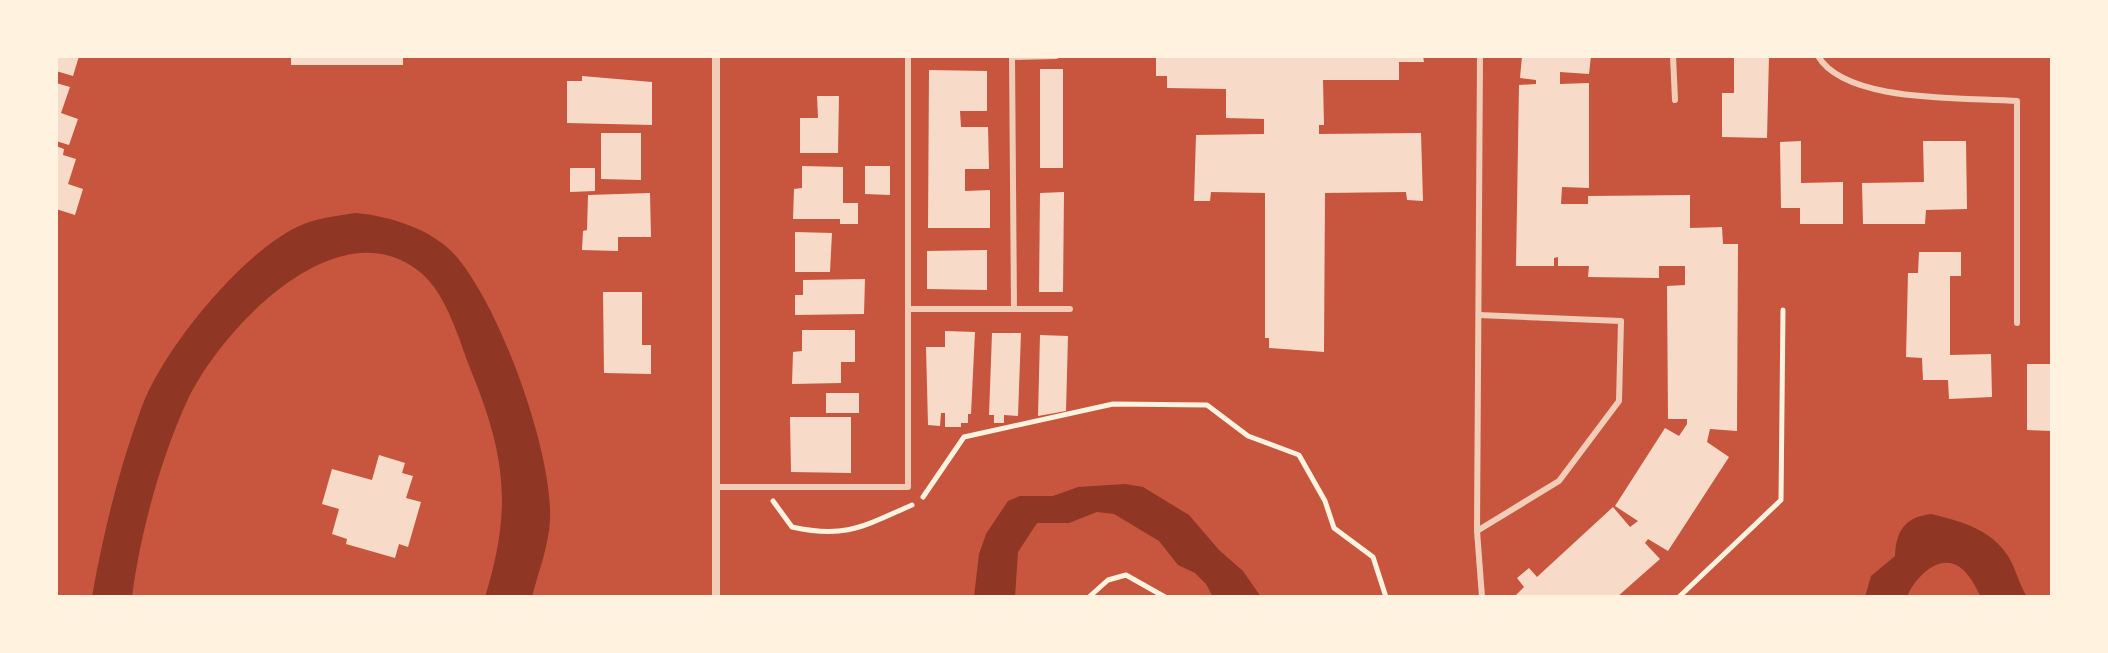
<svg xmlns="http://www.w3.org/2000/svg" width="2108" height="653" font-family="'Varela Round',sans-serif">
<rect width="100%" height="100%" fill="#c8553d"/>
<!-- water -->
<g fill="#8f3625">
<path d="M356,213c33,3 76,16 99,42 45,51 98,197 95,265 -1,25 -12,53 -18,77h-47c27,-87 21,-140 -13,-224 -13,-32 -24,-78 -52,-101 -83,-67 -199,58 -232,127 -27,58 -48,135 -56,198h-40c11,-63 27,-128 49,-188 21,-59 100,-155 156,-182 18,-9 39,-11 59,-14z"/>
<polygon points="1125,484 1143,487 1189,515 1219,550 1243,571 1261,597 1213,597 1206,584 1195,573 1178,565 1159,541 1114,514 1097,512 1069,523 1037,523 1018,552 1015,597 974,597 979,554 986,534 1008,501 1020,496 1053,496 1078,487"/>
<path d="M1931,514c29,7 60,15 77,42 8,13 11,28 19,41h-46c-4,-7 -8,-16 -14,-23 -21,-27 -51,0 -60,23h-42l6,-21 24,-20c1,-25 10,-39 36,-42z"/>
</g>
<!-- building -->
<g fill="#f7dbc8">
<polygon points="56,56 79,56 73,76 56,71"/>
<rect x="291" y="56" width="112" height="9"/>
<polygon points="1156,56 1423,56 1424,62 1399,62 1399,80 1323,80 1324,125 1319,125 1319,134 1421,133 1423,201 1407,200 1406,192 1325,193 1324,352 1269,348 1269,338 1265,338 1265,193 1211,192 1210,201 1194,201 1196,135 1264,134 1264,119 1226,118 1226,89 1167,88 1167,76 1156,76"/>
<polygon points="1522,56 1591,56 1589,74 1560,72 1560,84 1589,83 1589,188 1562,187 1561,204 1588,204 1588,196 1690,195 1690,228 1722,227 1723,244 1738,244 1737,431 1710,429 1707,442 1729,457 1668,551 1648,539 1645,543 1660,559 1617,597 1514,597 1524,587 1517,578 1529,568 1537,577 1613,507 1630,527 1638,521 1615,506 1665,428 1679,436 1687,424 1687,419 1668,419 1667,286 1685,285 1685,266 1659,266 1659,278 1588,277 1589,266 1558,266 1558,257 1554,258 1554,266 1516,266 1519,85 1536,84 1536,80 1520,78"/>
<polygon points="1734,56 1769,56 1767,138 1722,137 1722,93 1734,93"/>
<rect x="1040" y="69" width="23" height="99"/>
<polygon points="929,70 987,71 987,111 960,111 961,127 988,127 989,169 965,169 965,191 990,190 990,228 928,228"/>
<polygon points="582,76 652,82 652,125 567,123 567,81 582,81"/>
<polygon points="56,83 70,87 61,113 78,119 69,145 56,141"/>
<polygon points="817,96 839,96 838,153 800,153 800,118 818,118"/>
<polygon points="601,133 641,133 641,180 601,179"/>
<polygon points="1801,141 1801,183 1843,182 1843,224 1800,224 1800,208 1781,208 1780,142"/>
<polygon points="1923,141 1966,141 1967,209 1926,210 1925,224 1863,224 1862,183 1924,182"/>
<polygon points="56,146 64,149 63,155 76,159 68,184 83,189 75,215 56,209"/>
<polygon points="802,166 843,167 843,203 858,203 858,224 840,224 840,219 793,219 794,189 802,188"/>
<polygon points="865,166 890,166 890,195 865,194"/>
<polygon points="570,168 595,168 595,191 570,192"/>
<polygon points="1064,192 1063,292 1039,292 1040,193"/>
<polygon points="650,193 651,237 618,237 618,251 582,250 583,231 587,230 588,195"/>
<polygon points="795,232 832,233 830,272 795,272"/>
<polygon points="987,250 987,290 927,289 927,251"/>
<polygon points="1919,252 1961,252 1961,276 1950,276 1950,355 1991,354 1992,397 1949,399 1948,380 1923,380 1922,358 1906,357 1908,273 1918,273"/>
<polygon points="865,279 864,314 795,315 795,295 803,295 803,280"/>
<polygon points="603,292 642,292 642,345 651,345 651,374 604,373"/>
<polygon points="802,330 855,330 855,362 841,362 841,383 792,384 793,352 802,351"/>
<polygon points="945,331 975,332 971,414 968,414 968,423 961,423 961,427 945,427 945,413 941,413 940,426 928,425 926,347 945,347"/>
<polygon points="992,333 1021,333 1018,416 1004,415 1004,423 994,423 994,415 989,415"/>
<polygon points="1040,335 1068,336 1066,411 1038,416"/>
<polygon points="2027,364 2052,364 2052,431 2027,430"/>
<rect x="826" y="393" width="33" height="20"/>
<polygon points="790,417 851,417 851,473 791,472"/>
<polygon points="379,455 405,463 402,473 413,476 406,498 421,502 408,547 399,544 395,558 346,544 347,539 332,534 339,509 322,504 332,469 372,480"/>
</g>
<g fill="none" stroke-linecap="round" stroke-linejoin="round">
<!-- path -->
<g stroke="#fff3e0" stroke-width="5">
<polyline points="923,497 964,437 1113,404 1207,405 1248,436 1299,455 1325,501 1334,528 1373,557 1386,597"/>
<path d="M773,501l19,26c54,12 72,-1 120,-22"/>
<polyline points="1089,597 1108,580 1126,575 1165,597"/>
<polyline points="1679,597 1781,500 1783,310"/>
</g>
<!-- service -->
<g stroke="#f1ccb7" stroke-width="6">
<polyline points="1012,56 1014,309"/>
<polyline points="1480,56 1477,531 1482,597"/>
<polyline points="1673,56 1675,100"/>
<path d="M1818,56c28,48 149,41 199,45v222"/>
<polyline points="1012,57 1056,56"/>
<polyline points="908,309 1070,309"/>
<polyline points="716,487 908,487 908,56"/>
<polyline points="1477,531 1559,481 1619,401 1621,321 1479,315"/>
</g>
<!-- minor -->
<polyline stroke="#f1ccb7" stroke-width="8" points="716,56 716,597"/>
</g>
<!-- border -->
<rect width="2108" height="653" fill="none" stroke="#fff3e0" stroke-width="116"/>
</svg>
